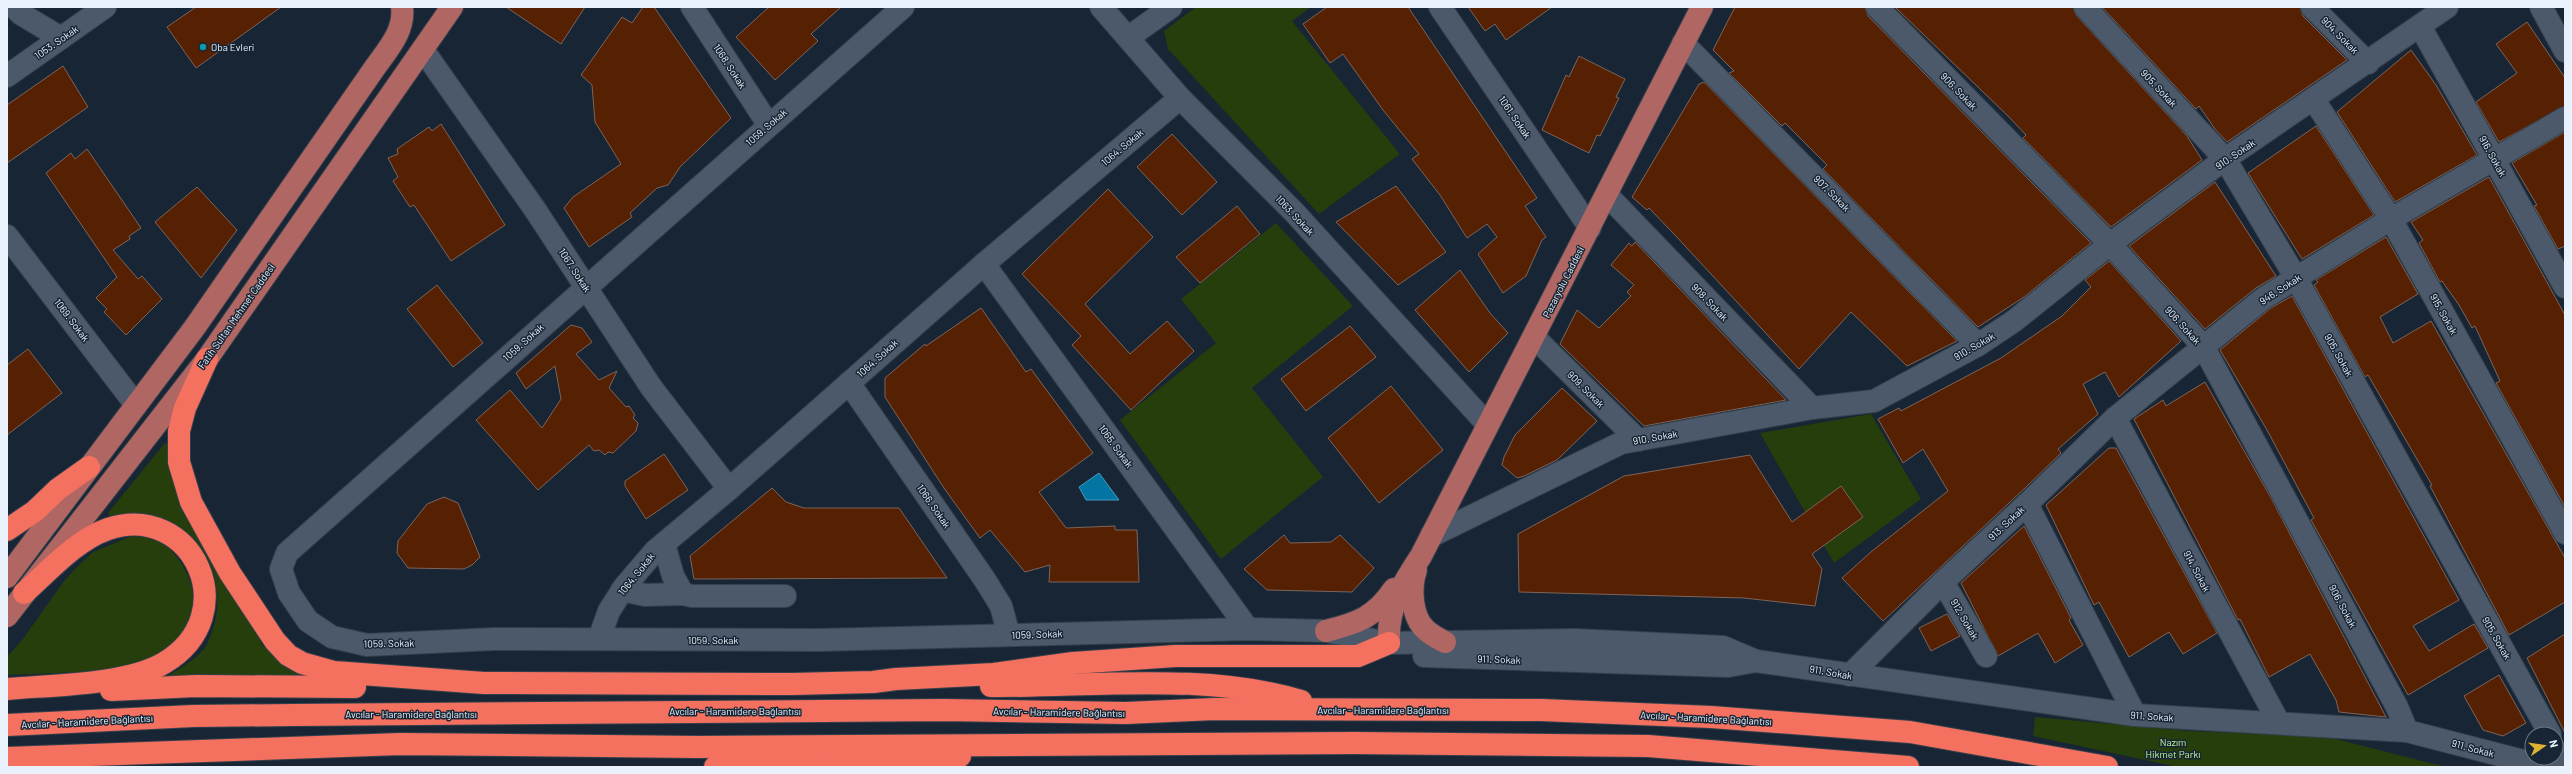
<svg xmlns="http://www.w3.org/2000/svg" width="2572" height="774" font-family="Barlow,sans-serif">
<rect width="100%" height="100%" fill="#182534"/>
<!-- green -->
<g fill="#253e0c">
<polygon points="1196,7 1311,7 1292,21 1400,154 1319,214 1168,49 1164,31"/>
<polygon points="1276,223 1353,306 1252,388 1323,477 1221,559 1120,420 1216,343 1181,299"/>
<polygon points="1871,414 1921,499 1834,563 1760,433"/>
<path d="M168,443l4,30 79,145 11,27 51,32 -152,3c13,-8 39,-22 46,-36 34,-70 -19,-147 -97,-127l-2,-4 56,-69z"/>
<path d="M129,537c9,0 19,-1 27,2 8,2 14,10 19,16 25,28 26,72 -8,94 -41,27 -112,23 -160,26v-18l16,-18 41,-58 14,-15 15,-14z"/>
<polygon points="2035,717 2189,731 2328,737 2446,767 2178,767 2033,736"/>
</g>
<!-- water -->
<polygon fill="#0275a3" stroke="#479abe" points="1099,473 1119,500 1086,500 1079,487"/>
<!-- building -->
<g fill="#562003" stroke="#7c655b">
<polygon points="196,7 281,7 196,68 167,27"/>
<polygon points="506,7 585,7 561,44"/>
<polygon points="643,7 654,7 731,118 680,167 668,185 657,188 630,213 632,217 589,247 564,208 573,197 621,164 595,122 592,85 581,75 622,17 632,23"/>
<polygon points="769,7 841,7 811,34 818,41 775,80 736,37"/>
<polygon points="1327,7 1408,7 1537,198 1525,206 1546,237 1542,240 1526,276 1503,293 1478,254 1497,237 1487,224 1467,238 1440,195 1412,159 1419,154 1383,110 1343,54 1330,63 1303,24"/>
<polygon points="1468,7 1552,7 1506,40 1495,24 1485,31"/>
<polygon points="1735,7 1865,7 1868,16 2091,243 2024,297 1978,327 1823,169 1827,165 1785,123 1782,126 1729,73 1734,71 1713,50"/>
<polygon points="1895,7 2073,7 2076,15 2187,136 2202,160 2111,227 2023,138 2026,135 2008,116"/>
<polygon points="2102,7 2300,7 2303,16 2347,60 2227,142 2215,129 2199,106 2196,109"/>
<polygon points="2527,22 2565,78 2565,106 2499,142 2476,102 2517,73 2496,44"/>
<polygon points="2411,50 2436,85 2477,155 2395,202 2337,112"/>
<polygon points="1579,56 1625,79 1616,97 1619,98 1600,136 1597,135 1589,153 1542,130 1566,75 1569,77"/>
<polygon points="63,66 88,107 7,163 7,105"/>
<polygon points="1704,82 1957,341 1907,366 1851,312 1799,369 1674,234 1649,208 1647,210 1632,197 1699,84"/>
<polygon points="441,124 505,225 451,261 414,205 410,207 393,181 398,177 388,158 398,154 397,149 429,127 432,131"/>
<polygon points="2316,126 2374,215 2302,259 2248,173"/>
<polygon points="2565,132 2565,246 2558,249 2534,206 2537,205 2512,163"/>
<polygon points="1172,134 1217,182 1182,215 1137,167"/>
<polygon points="87,149 141,228 129,236 130,239 113,250 138,279 142,276 162,299 126,335 104,312 107,309 96,298 117,277 46,173 71,153 75,159"/>
<polygon points="2489,177 2565,315 2565,507 2496,383 2500,381 2475,326 2472,328 2459,305 2442,281 2440,282 2419,243 2423,240 2411,222"/>
<polygon points="2215,182 2276,276 2256,288 2205,329 2129,246"/>
<polygon points="1396,186 1446,252 1398,285 1336,222"/>
<polygon points="197,187 237,230 201,278 155,222"/>
<polygon points="1108,189 1153,237 1085,304 1130,354 1167,321 1194,351 1131,410 1072,345 1081,336 1022,274"/>
<polygon points="1237,206 1260,234 1200,283 1176,257"/>
<polygon points="2386,237 2418,294 2380,317 2393,343 2431,321 2565,558 2565,602 2509,635 2430,486 2432,485 2368,375 2365,377 2314,285 2318,282 2316,280"/>
<polygon points="1635,242 1741,353 1786,400 1644,426 1560,344 1577,310 1599,328 1631,296 1627,292 1634,285 1611,265 1629,243 1632,246"/>
<polygon points="2109,261 2181,341 2119,397 2105,372 2083,384 2098,414 2058,449 2061,453 2025,488 1883,621 1842,578 1872,551 1948,491 1923,449 1903,463 1878,419 1899,408 1901,411 2001,358 2062,316 2091,287 2085,280"/>
<polygon points="1460,270 1490,313 1508,333 1469,372 1415,310"/>
<polygon points="437,285 483,343 453,367 407,309"/>
<polygon points="2292,296 2459,600 2413,626 2429,651 2474,624 2488,648 2408,695 2311,520 2314,518 2267,430 2220,350 2271,308"/>
<polygon points="981,308 1026,372 1031,369 1093,453 1039,492 1066,528 1115,526 1115,530 1137,530 1139,582 1049,582 1050,565 1025,572 990,530 980,538 944,488 885,397 885,378 925,344 926,346"/>
<polygon points="571,325 582,328 592,342 576,354 599,380 617,371 609,388 626,407 629,406 635,415 633,418 638,423 636,431 613,453 608,452 605,455 599,450 594,451 589,445 538,490 476,420 510,390 542,428 561,399 555,366 526,389 516,373"/>
<polygon points="1350,326 1376,357 1306,411 1281,379"/>
<polygon points="28,349 62,393 7,435 7,365"/>
<polygon points="2205,382 2271,498 2386,717 2339,712 2336,700 2310,654 2269,677 2240,619 2238,620 2134,419 2163,400 2166,406"/>
<polygon points="1391,386 1443,450 1379,503 1328,438"/>
<polygon points="1562,388 1597,421 1557,460 1524,476 1517,478 1502,465 1504,457 1515,435"/>
<polygon points="2109,448 2116,448 2217,633 2183,654 2169,632 2129,657 2099,602 2094,605 2046,505"/>
<polygon points="664,454 688,490 646,519 625,486 625,481"/>
<polygon points="1750,455 1792,522 1841,486 1863,517 1812,554 1822,569 1815,606 1744,598 1519,592 1518,534 1624,476"/>
<polygon points="772,488 786,502 804,508 899,508 947,578 694,579 690,556"/>
<polygon points="444,497 458,503 480,557 472,565 464,569 408,568 397,553 398,541 427,504"/>
<polygon points="2024,526 2071,618 2069,620 2083,645 2055,663 2038,633 1998,656 1961,583"/>
<polygon points="1284,535 1290,543 1331,542 1340,535 1374,568 1352,592 1267,590 1244,569"/>
<polygon points="1947,614 1960,636 1931,651 1919,628"/>
<polygon points="2565,634 2565,733 2527,658"/>
<polygon points="2499,675 2526,723 2503,736 2483,730 2464,696"/>
</g>
<g fill="none" stroke-linecap="round" stroke-linejoin="round">
<!-- minor casing -->
<g stroke="#36404c" stroke-width="24">
<g id="minor">
<polyline points="14,7 21,14 61,38"/>
<polyline points="692,7 768,124"/>
<polyline points="903,7 287,553 281,569 289,593 308,621 332,637 367,645 494,639 819,640 1248,629 1326,631 1389,643 1575,640 1723,647 1756,661 2135,715 2407,731 2546,767"/>
<polyline points="1101,7 1180,98 1294,212 1487,424"/>
<polyline points="1440,7 1590,228"/>
<polyline points="1877,7 2110,244 2203,346 2397,707 2407,731"/>
<polyline points="2085,7 2225,159 2296,278 2550,734"/>
<polyline points="2312,7 2368,63"/>
<polyline points="2541,7 2565,51"/>
<polyline points="2420,26 2565,287"/>
<polyline points="1129,37 1171,7"/>
<polyline points="1683,43 1978,345"/>
<polyline points="423,50 536,211 651,387 729,489"/>
<polyline points="7,76 105,7"/>
<polyline points="2314,100 2391,219 2565,533"/>
<polyline points="1607,195 1812,408"/>
<polyline points="7,236 136,405"/>
<polyline points="984,264 1248,629"/>
<polyline points="1534,337 1638,440"/>
<polyline points="849,383 985,580 1001,606 1009,635"/>
<polyline points="2115,418 2279,723"/>
<polyline points="2027,504 2115,418 2264,298 2391,219 2565,118"/>
<polyline points="1431,536 1621,443 1812,408 1874,401 1978,345 2014,321 2110,244 2225,159 2447,7"/>
<polyline points="664,544 673,576 683,594 692,596 785,596"/>
<polyline points="1943,582 1986,656"/>
<polyline points="622,590 645,595 683,594"/>
<polyline points="599,639 609,611 625,586 655,551 729,489 984,264 1180,98"/>
<polyline points="1424,656 1728,666 1756,661"/>
<polyline points="1850,675 1943,582 2027,504 2135,715"/>
<polyline points="2556,751 2559,767"/>
</g>
</g>
<!-- major casing -->
<g stroke="#36404c" stroke-width="24">
<g id="major">
<path d="M1416,570c-6,17 -5,47 10,60 5,5 13,9 19,12"/>
<path d="M7,577l188,-250 181,-261c13,-18 29,-36 26,-59"/>
<polyline points="7,616 207,359 452,7"/>
<path d="M1326,631c32,-8 49,-14 68,-42"/>
<path d="M1389,643c-2,-36 13,-58 32,-87l281,-549"/>
</g>
</g>
<!-- highway casing -->
<g stroke="#36404c" stroke-width="24">
<g id="highway">
<polyline points="207,359 185,408 179,431 179,462 191,502 230,573 275,641 288,655 302,663 334,672 484,683 792,684 873,682 896,679 994,674 1073,663 1175,656 1358,656 1389,643"/>
<polyline points="7,530 35,511 58,489 89,467"/>
<path d="M991,686c99,1 214,-14 310,15"/>
<path d="M7,689c44,-4 120,-4 157,-26 82,-49 28,-162 -56,-134 -32,11 -59,42 -84,64"/>
<polyline points="111,690 196,686 355,687"/>
<polyline points="7,725 193,716 293,715 944,710 1126,713 1214,709 1541,710 1711,717 1910,732 2107,767"/>
<polyline points="7,758 400,744 697,747 1354,743 1648,746 1908,767"/>
<path d="M715,767c82,-3 164,1 245,-11"/>
</g>
</g>
<!-- minor -->
<use href="#minor" stroke="#4b596a" stroke-width="22"/>
<!-- major -->
<use href="#major" stroke="#b06763" stroke-width="22"/>
<!-- highway -->
<use href="#highway" stroke="#f4705f" stroke-width="22"/>
</g>
<!-- markers -->
<circle fill="#0f9aa8" stroke="#182534" stroke-width="1.5" cx="203" cy="47" r="4"/>
<g text-anchor="middle" dominant-baseline="central" stroke-width="3" stroke-linejoin="round" paint-order="stroke">
<!-- street labels -->
<g font-size="10" fill="#e9f1fc" stroke="#182534">
<text transform="translate(2340 35) rotate(45)">904. Sokak</text>
<text transform="translate(56 42) rotate(-35)">1053. Sokak</text>
<text transform="translate(730 66) rotate(57)">1068. Sokak</text>
<text transform="translate(2159 88) rotate(47)">905. Sokak</text>
<text transform="translate(1959 91) rotate(46)">906. Sokak</text>
<text transform="translate(1515 117) rotate(56)">1061. Sokak</text>
<text transform="translate(766 127) rotate(-41)">1059. Sokak</text>
<text transform="translate(1122 147) rotate(-40)">1064. Sokak</text>
<text transform="translate(2235 154) rotate(-34)">910. Sokak</text>
<text transform="translate(2493 156) rotate(61)">916. Sokak</text>
<text transform="translate(1832 193) rotate(45)">907. Sokak</text>
<text transform="translate(1295 215) rotate(47)">1063. Sokak</text>
<text transform="translate(575 270) rotate(57)">1067. Sokak</text>
<text transform="translate(1563 282) rotate(-63)">Pazaryolu Caddesi</text>
<text transform="translate(2280 289) rotate(-33)">946. Sokak</text>
<text transform="translate(1710 302) rotate(46)">908. Sokak</text>
<text transform="translate(2444 314) rotate(61)">915. Sokak</text>
<text transform="translate(236 316) rotate(-55)">Fatih Sultan Mehmet Caddesi</text>
<text transform="translate(72 320) rotate(53)">1069. Sokak</text>
<text transform="translate(2183 325) rotate(48)">906. Sokak</text>
<text transform="translate(523 342) rotate(-42)">1059. Sokak</text>
<text transform="translate(1974 346) rotate(-30)">910. Sokak</text>
<text transform="translate(2339 355) rotate(61)">905. Sokak</text>
<text transform="translate(877 358) rotate(-42)">1064. Sokak</text>
<text transform="translate(1586 389) rotate(45)">909. Sokak</text>
<text transform="translate(1655 437) rotate(-10)">910. Sokak</text>
<text transform="translate(1116 446) rotate(54)">1065. Sokak</text>
<text transform="translate(934 506) rotate(55)">1066. Sokak</text>
<text transform="translate(2006 523) rotate(-43)">913. Sokak</text>
<text transform="translate(2197 571) rotate(62)">914. Sokak</text>
<text transform="translate(636 574) rotate(-51)">1064. Sokak</text>
<text transform="translate(2343 606) rotate(62)">906. Sokak</text>
<text transform="translate(1965 619) rotate(60)">912. Sokak</text>
<text transform="translate(1037 634) rotate(-2)">1059. Sokak</text>
<text transform="translate(2497 638) rotate(60)">905. Sokak</text>
<text x="713" y="640">1059. Sokak</text>
<text transform="translate(389 643) rotate(-1)">1059. Sokak</text>
<text transform="translate(1499 659) rotate(2)">911. Sokak</text>
<text transform="translate(1831 672) rotate(10)">911. Sokak</text>
<text x="1383" y="710">Avcılar - Haramidere Bağlantısı</text>
<text x="735" y="711">Avcılar - Haramidere Bağlantısı</text>
<text transform="translate(1059 712) rotate(1)">Avcılar - Haramidere Bağlantısı</text>
<text x="411" y="714">Avcılar - Haramidere Bağlantısı</text>
<text transform="translate(2152 716) rotate(4)">911. Sokak</text>
<text transform="translate(1706 718) rotate(3)">Avcılar - Haramidere Bağlantısı</text>
<text transform="translate(87 721) rotate(-3)">Avcılar - Haramidere Bağlantısı</text>
<text transform="translate(2473 748) rotate(15)">911. Sokak</text>
</g>
<!-- poi labels -->
<g font-size="10" fill="#e9f1fc" stroke="#182534" text-anchor="start">
<text x="211" y="47">Oba Evleri</text>
</g>
<!-- park labels -->
<g font-size="10" fill="#bef692" stroke="#182534">
<text x="2173" y="742">Nazım<tspan x="2173" dy="12">Hikmet Parkı</tspan></text>
</g>
</g>
<!-- border -->
<rect width="2572" height="774" fill="none" stroke="#e9f1fc" stroke-width="16"/>
<!-- north arrow -->
<g transform="translate(2544 746) rotate(77)"><circle r="19" fill="#182534" stroke="#6c7784"/>
<path d="M0-3L7 15L0 10L-7 15Z" fill="#deb133"/>
<text y="-6" font-size="11" font-weight="bold" text-anchor="middle" fill="#e9f1fc">N</text>
</g>
</svg>
